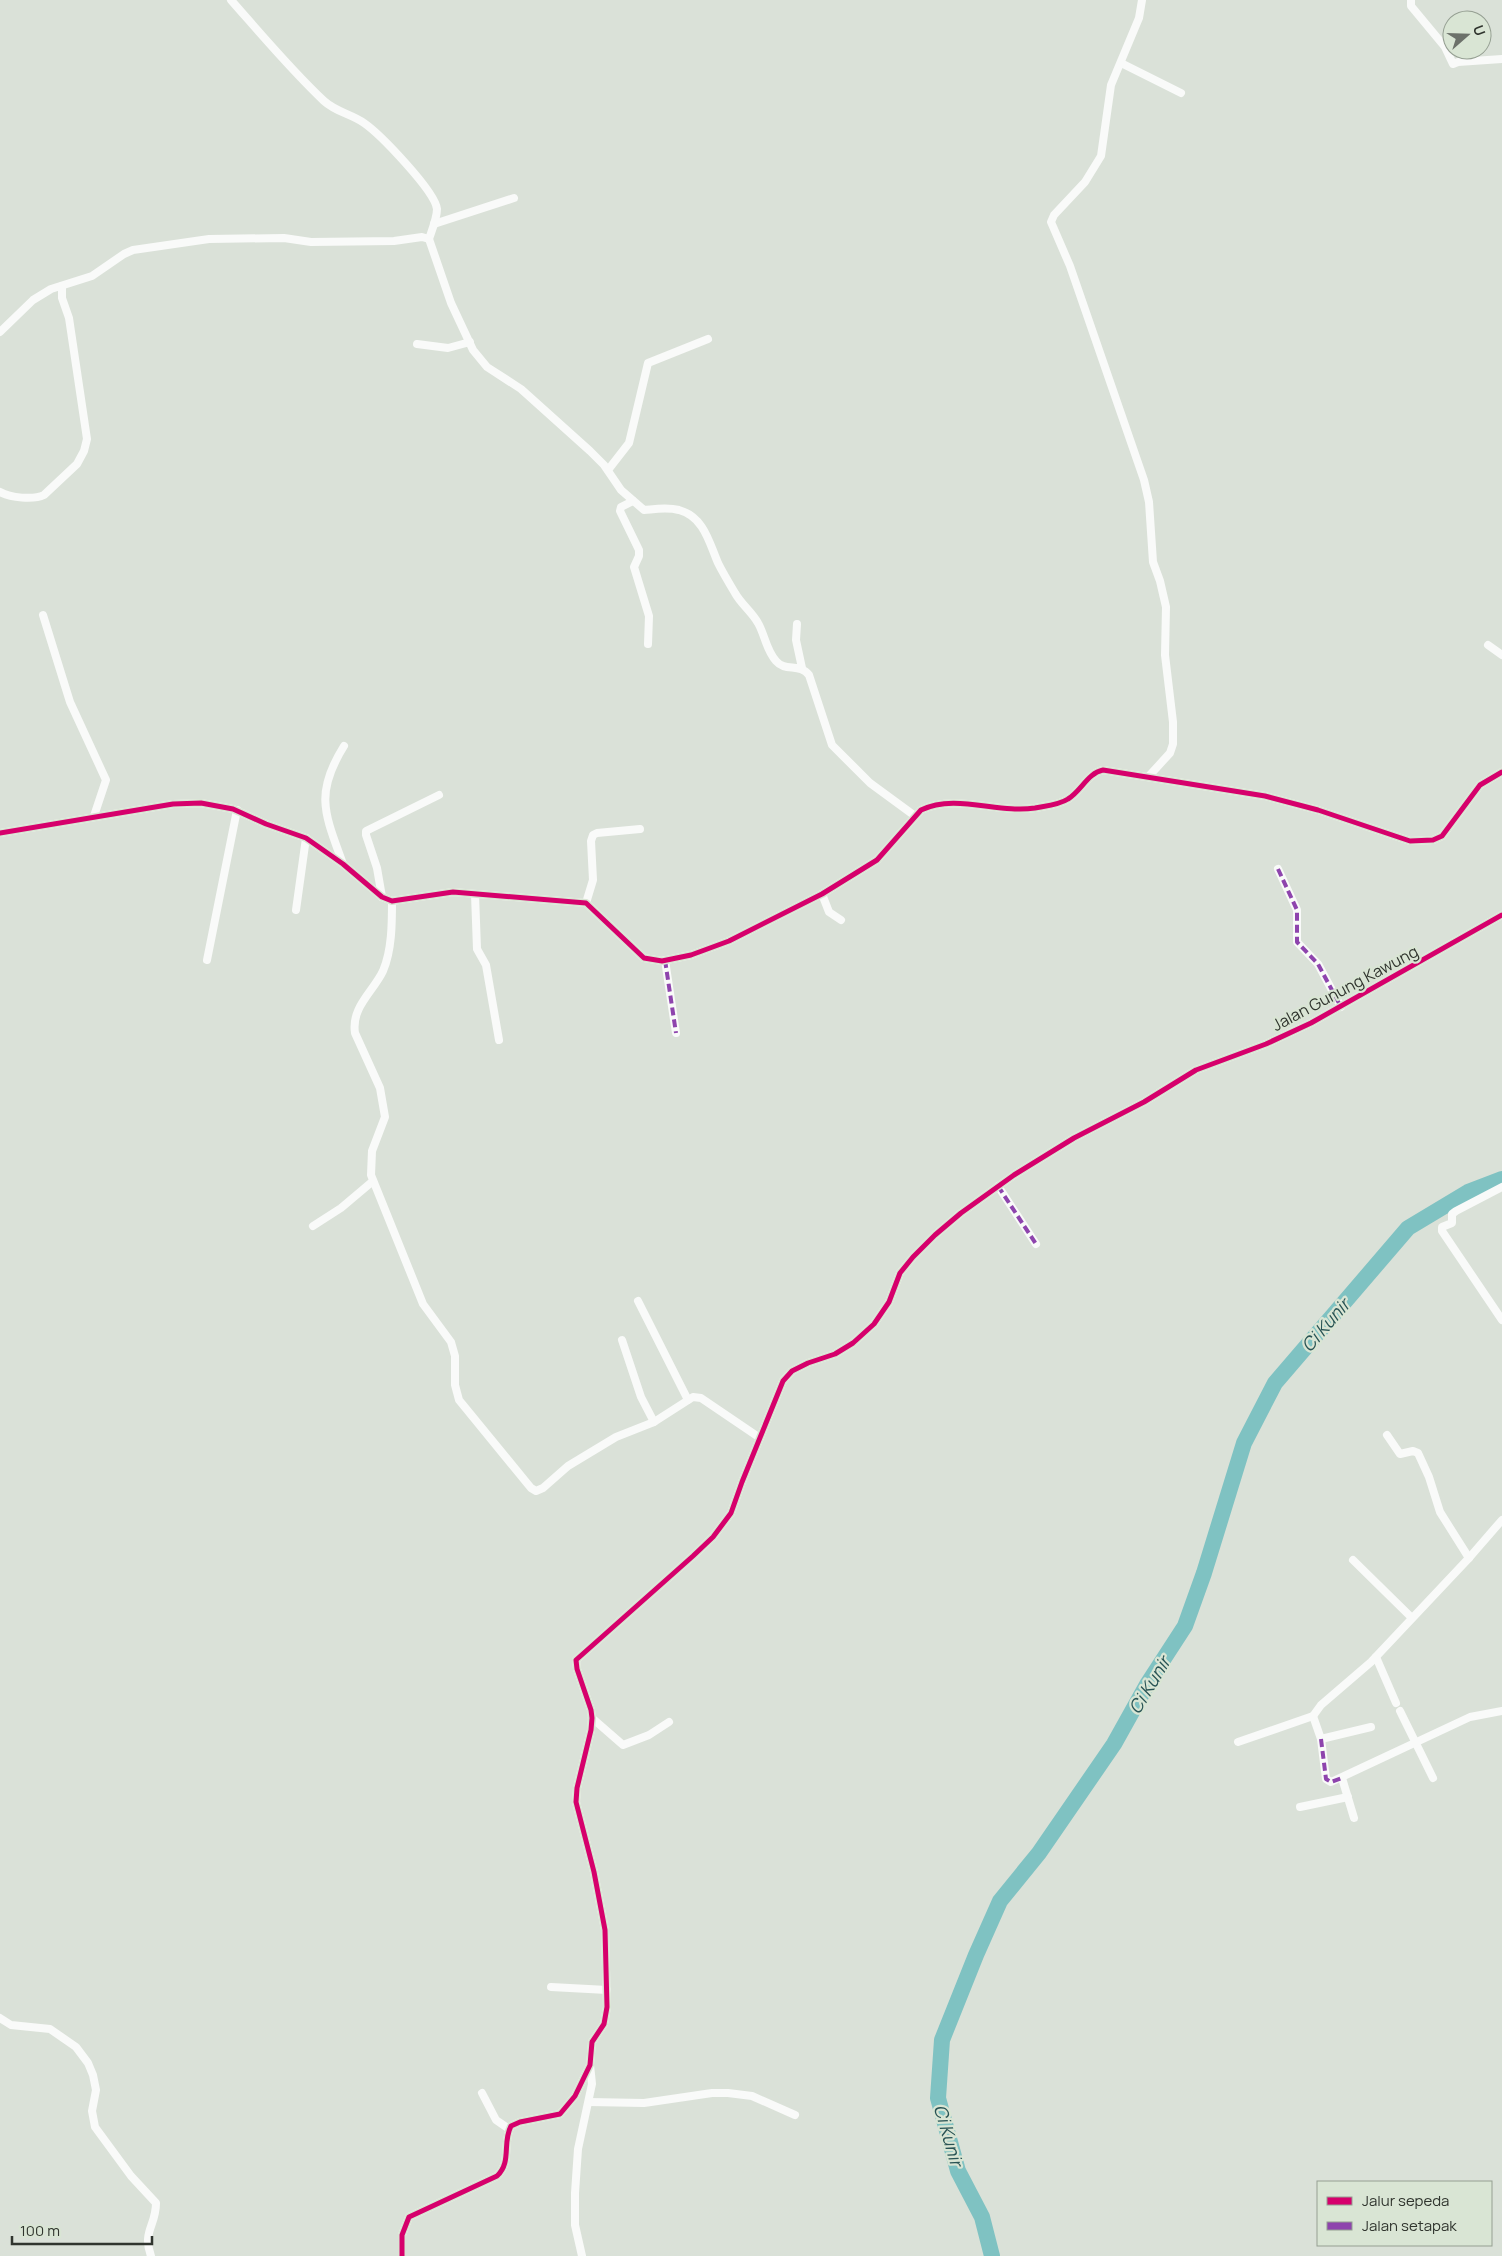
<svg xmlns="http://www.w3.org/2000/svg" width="1502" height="2256" font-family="Manrope,sans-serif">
<rect width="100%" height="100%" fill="#dae1d8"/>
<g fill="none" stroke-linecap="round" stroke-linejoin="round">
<!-- river -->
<polyline stroke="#7fc2c2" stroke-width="16" points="992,2256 982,2217 958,2171 938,2098 942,2040 976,1955 1000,1901 1039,1853 1114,1744 1148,1683 1185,1626 1204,1573 1244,1443 1275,1383 1408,1228 1468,1192 1502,1179"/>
<!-- street -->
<g stroke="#f9faf9" stroke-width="8">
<path d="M231,0c30,34 60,70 93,101 12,11 27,13 40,22 16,11 71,68 73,86 0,9 -5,21 -8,30"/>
<polyline points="1142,0 1139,18 1111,85 1101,156 1085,182 1054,215 1051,222 1070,266 1144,480 1149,502 1153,562 1160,581 1166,607 1165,655 1173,722 1173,744 1170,753 1149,776"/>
<polyline points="1411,0 1411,6 1445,47 1453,64 1458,62 1502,59"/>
<polyline points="1121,63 1181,93"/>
<polyline points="434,224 514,198"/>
<path d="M0,332l33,-32 18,-11 41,-13 32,-22 9,-4 76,-11 75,-1 27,4 83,-1 28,-4 7,2 22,64 22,47 14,17 34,22 69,62 14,14 17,25 23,20c12,-1 23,-3 35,0 25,7 30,32 39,53 5,10 11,20 17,30 6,11 17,19 23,30 7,12 8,27 18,38 9,11 24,2 33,14l23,70 38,38 45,33"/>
<polyline points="417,344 448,348 470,342"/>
<polyline points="608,470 629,443 648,363 708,339"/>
<path d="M0,492c10,6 34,8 44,3l33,-31 7,-13 3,-12 -18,-121 -7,-20v-12"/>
<polyline points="633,501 621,507 620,511 639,550 639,556 634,567 649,616 648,644"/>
<polyline points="43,615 70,702 106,780 94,816"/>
<polyline points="797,624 796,640 802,668"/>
<polyline points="1488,645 1502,655"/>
<path d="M0,833l173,-29 28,-1 32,6 33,15 40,14 37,26 39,33 10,4 61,-9 133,11 58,55 18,3 29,-6 38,-14 93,-47 55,-34 44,-50c35,-17 77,4 114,-2 10,-2 24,-3 33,-9 13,-8 20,-26 35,-29l162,26 53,14 92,31 23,-1 9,-4 38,-51 22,-13"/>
<path d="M343,864c-18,-50 -29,-70 1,-118"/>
<polyline points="1278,869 1297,910 1297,942 1318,964 1341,1007"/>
<polyline points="475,894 477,949 486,965 499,1040"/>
<polyline points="822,894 829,912 841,920"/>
<polyline points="382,897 377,868 366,835 366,831 439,795"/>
<path d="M392,901c0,22 0,49 -9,70 -10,21 -32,36 -28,62l25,55 5,29 -13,34 -1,24 52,129 28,38 4,14v29l4,15 72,88 5,3 7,-3 25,-22 48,-29 38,-15 39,-25 8,1 59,40"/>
<polyline points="586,903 593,880 591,841 593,835 597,833 640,829"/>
<polyline points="296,910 306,838"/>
<polyline points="207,960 237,810"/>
<polyline points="665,960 676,1033"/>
<polyline points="998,1186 1036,1244"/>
<polyline points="1502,1187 1456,1211 1452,1214 1452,1223 1442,1227 1442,1231 1502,1320"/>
<polyline points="313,1226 341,1208 373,1181"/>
<polyline points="638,1301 688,1400"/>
<polyline points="622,1340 641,1397 654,1422"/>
<polyline points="1387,1435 1400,1454 1413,1451 1418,1453 1429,1477 1440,1512 1469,1558"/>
<polyline points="1353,1560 1411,1617"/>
<polyline points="1376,1657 1396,1703"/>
<polyline points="1400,1711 1433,1778"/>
<polyline points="1313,1716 1321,1739 1371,1727"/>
<polyline points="592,1718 623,1745 649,1735 669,1722"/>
<polyline points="1321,1739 1326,1779 1331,1782 1470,1717 1502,1711"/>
<polyline points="1238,1742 1313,1716 1321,1705 1371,1662 1469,1558 1502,1520"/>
<polyline points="1342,1778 1354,1818"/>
<polyline points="1300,1807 1348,1797"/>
<polyline points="551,1987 607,1990"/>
<path d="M0,2018l11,7 39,4 26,18 12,16 5,12 3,15 -4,21 3,16 36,49 25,27c0,23 -14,28 -5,53"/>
<polyline points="482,2093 496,2120 509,2129"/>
<polyline points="589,2102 644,2103 712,2093 728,2093 752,2096 795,2115"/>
<path d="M402,2256v-21l7,-18 88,-41c15,-14 5,-33 14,-50l9,-4 40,-8 15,-18 15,-31 2,-23 12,-18 3,-17 -2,-77 -11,-58 -18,-70 1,-14 14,-58 1,-12 -1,-8 -14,-41 -1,-9 117,-104 20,-19 18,-24 11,-31 41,-101 9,-10 16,-8 27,-9 18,-11 21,-19 15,-22 11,-29 13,-16 22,-22 26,-22 53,-38 60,-37 70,-36 52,-32 70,-26 45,-21 191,-108"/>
<polyline points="582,2256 575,2225 575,2193 578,2149 592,2084 590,2065"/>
</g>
<!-- quiet -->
<g stroke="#8e44ad" stroke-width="4" stroke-dasharray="8 4" stroke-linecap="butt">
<polyline points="1278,869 1297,910 1297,942 1318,964 1341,1007"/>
<polyline points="665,960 676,1033"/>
<polyline points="998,1186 1036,1244"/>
<polyline points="1321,1739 1326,1779 1331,1782 1342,1778"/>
</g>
<!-- cycleway casing -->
<g stroke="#d9e5d4" stroke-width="8">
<g id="cycleway">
<path d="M0,833l173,-29 28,-1 32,6 33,15 40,14 37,26 39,33 10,4 61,-9 133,11 58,55 18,3 29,-6 38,-14 93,-47 55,-34 44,-50c35,-17 77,4 114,-2 10,-2 24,-3 33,-9 13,-8 20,-26 35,-29l162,26 53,14 92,31 23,-1 9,-4 38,-51 22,-13"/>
<path d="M402,2256v-21l7,-18 88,-41c15,-14 5,-33 14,-50l9,-4 40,-8 15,-18 15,-31 2,-23 12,-18 3,-17 -2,-77 -11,-58 -18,-70 1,-14 14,-58 1,-12 -1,-8 -14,-41 -1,-9 117,-104 20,-19 18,-24 11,-31 41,-101 9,-10 16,-8 27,-9 18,-11 21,-19 15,-22 11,-29 13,-16 22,-22 26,-22 53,-38 60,-37 70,-36 52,-32 70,-26 45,-21 191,-108"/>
</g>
</g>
<!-- cycleway -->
<use href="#cycleway" stroke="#d6006c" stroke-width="5"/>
</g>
<g text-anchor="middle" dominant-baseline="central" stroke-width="4.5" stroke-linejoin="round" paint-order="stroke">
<!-- street labels -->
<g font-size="16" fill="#30352e" stroke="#d9e5d4">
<text transform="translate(1345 988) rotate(-28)">Jalan Gunung Kawung</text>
</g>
<!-- water labels -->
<g font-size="18" font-style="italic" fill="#285354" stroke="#d9e5d4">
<text transform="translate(1325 1325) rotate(-49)">Ci Kunir</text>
<text transform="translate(1149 1685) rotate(-59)">Ci Kunir</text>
<text transform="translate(949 2135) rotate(74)">Ci Kunir</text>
</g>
</g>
<!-- legend -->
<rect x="1317" y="2181" width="175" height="65" fill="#d9e5d4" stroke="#959f92"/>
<rect x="1327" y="2197" width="25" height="8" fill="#d6006c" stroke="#959f92"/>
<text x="1362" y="2206" font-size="15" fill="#30352e">Jalur sepeda</text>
<rect x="1327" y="2222" width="25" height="8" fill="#8e44ad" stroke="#959f92"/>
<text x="1362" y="2231" font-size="15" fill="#30352e">Jalan setapak</text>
<!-- north arrow -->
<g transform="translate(1467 35) rotate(70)"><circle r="24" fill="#d9e5d4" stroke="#959f92"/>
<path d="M0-4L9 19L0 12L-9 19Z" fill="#6c716a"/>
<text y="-8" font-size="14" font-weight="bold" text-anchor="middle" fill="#30352e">U</text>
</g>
<!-- scale -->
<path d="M12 2236v8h140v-8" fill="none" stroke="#30352e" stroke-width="2.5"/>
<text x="20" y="2236" font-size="15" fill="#30352e" stroke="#d9e5d4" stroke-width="4" paint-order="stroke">100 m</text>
</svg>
